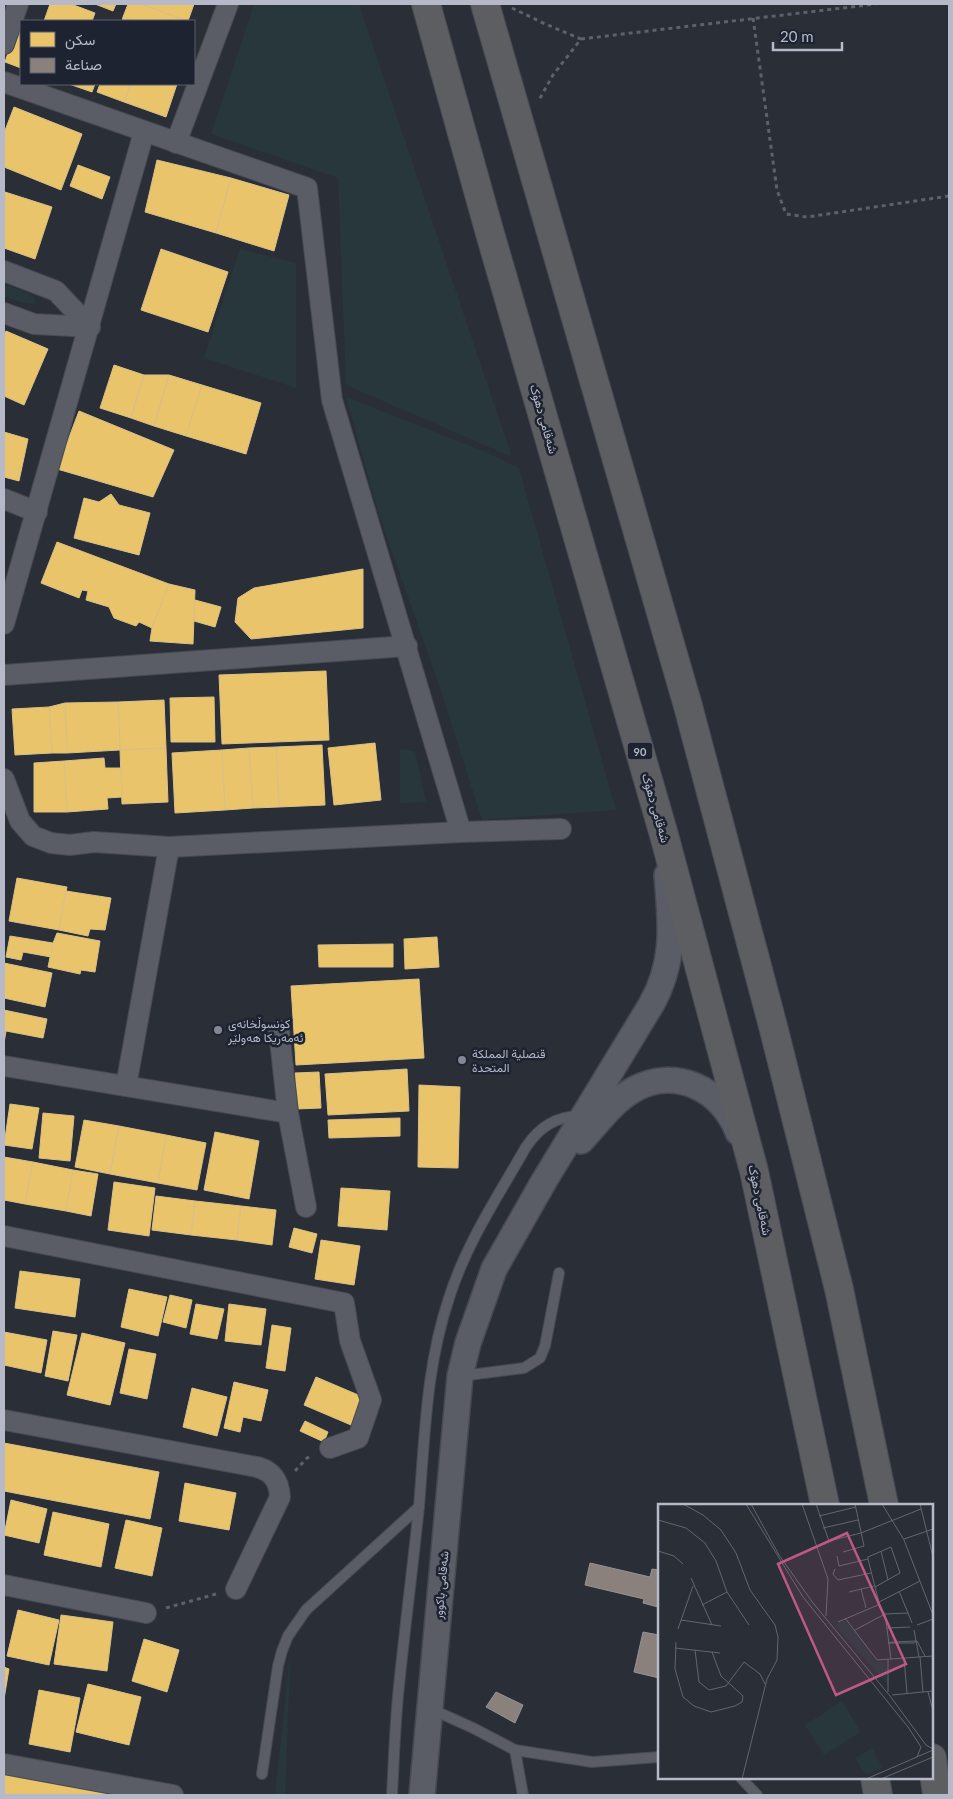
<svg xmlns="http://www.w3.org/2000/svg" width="953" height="1799" font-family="Lato,Vazirmatn,sans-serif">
<rect width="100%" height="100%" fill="#2a2e37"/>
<!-- green -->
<g fill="#27373c">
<polygon points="254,4 359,4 512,457 346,385 338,178 211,134"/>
<polygon points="240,249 296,263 296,388 204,358"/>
<polygon points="4,284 32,295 36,304 20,302 4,296"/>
<polygon points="346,397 486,452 519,468 616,810 482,820 438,682 378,512"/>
<polygon points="400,749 415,751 426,802 400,803"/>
<polygon points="291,1647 285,1795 275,1795"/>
</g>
<!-- homes -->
<g fill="#e9c46a" stroke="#d9c186">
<polygon points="50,4 71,4 95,13 92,21 44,21"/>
<polygon points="95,4 116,4 113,11"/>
<polygon points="128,4 141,4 188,21 135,21 123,17"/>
<polygon points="141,4 194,4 188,21"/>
<polygon points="123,17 135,21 122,21"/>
<polygon points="16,28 21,30 21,68 5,62"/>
<polygon points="69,84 95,84 92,92"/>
<polygon points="100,84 131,84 124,102 97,92"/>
<polygon points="131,84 177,84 166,117 124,102"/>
<polygon points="14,107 82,134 61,190 4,167 4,133"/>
<polygon points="157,160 231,178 216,233 145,212"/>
<polygon points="78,165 110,177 102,199 70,186"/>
<polygon points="231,178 289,195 274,251 216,233"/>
<polygon points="5,192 52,207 35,259 4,248"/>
<polygon points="161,249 228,272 208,332 141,310"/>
<polygon points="6,331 48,349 24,405 4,396 4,335"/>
<polygon points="114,365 144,375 131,418 100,408"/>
<polygon points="144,375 169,375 154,426 131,418"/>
<polygon points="169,375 202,385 186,436 154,426"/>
<polygon points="202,385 261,403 246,454 186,436"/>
<polygon points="79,411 174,450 153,497 57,469"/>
<polygon points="4,432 28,439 19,481 4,477"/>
<polygon points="111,494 119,505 150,513 139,555 74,538 84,498 99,502"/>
<polygon points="57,542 169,584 152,628 139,622 136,626 114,618 109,607 86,600 88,591 82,590 79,598 41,583"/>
<polygon points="363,569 363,628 251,639 235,622 238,598 254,588"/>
<polygon points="169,584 195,590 193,644 150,641 152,628"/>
<polygon points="195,600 221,607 215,627 194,621"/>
<polygon points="326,671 329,740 222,744 219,675"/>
<polygon points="214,697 215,742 171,742 170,698"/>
<polygon points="164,700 166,748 120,750 118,702"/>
<polygon points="118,702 120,750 67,753 65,703"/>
<polygon points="65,703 67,753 52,753 49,707"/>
<polygon points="49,707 52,753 15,755 12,709"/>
<polygon points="375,743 381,800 334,805 328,748"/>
<polygon points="322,745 325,805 279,807 276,747"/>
<polygon points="276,747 279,807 253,808 249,748"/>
<polygon points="166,748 168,802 122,804 120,750"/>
<polygon points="249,748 253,808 225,810 222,750"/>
<polygon points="222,750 225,810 175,813 172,753"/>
<polygon points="104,758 105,768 121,768 122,797 107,798 108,809 67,812 64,761"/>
<polygon points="64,761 67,812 34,812 34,763"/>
<polygon points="17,878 67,887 59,930 9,921"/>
<polygon points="66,891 111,898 105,930 90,929 88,936 59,930"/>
<polygon points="57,933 100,941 95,972 81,970 80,974 48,967 53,943"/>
<polygon points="10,936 53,943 51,957 23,952 21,960 6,957"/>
<polygon points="437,937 439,967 405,969 404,939"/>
<polygon points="393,944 393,967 319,967 318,945"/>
<polygon points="4,963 52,973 45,1007 4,998"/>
<polygon points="419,979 424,1058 296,1065 291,986"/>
<polygon points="4,1010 47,1019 43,1038 6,1031 4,1043"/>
<polygon points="407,1069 409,1111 328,1115 325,1074"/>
<polygon points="319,1072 321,1108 297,1109 295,1073"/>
<polygon points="419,1085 460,1087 458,1168 418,1167"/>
<polygon points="10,1104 39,1108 32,1149 4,1145"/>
<polygon points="43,1113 74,1116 70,1161 39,1158"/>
<polygon points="400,1118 400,1136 329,1138 328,1120"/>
<polygon points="84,1120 119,1126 110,1174 75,1167"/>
<polygon points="119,1126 166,1135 158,1183 110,1174"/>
<polygon points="215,1132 259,1141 249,1199 204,1190"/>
<polygon points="166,1135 206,1143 197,1190 158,1183"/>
<polygon points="4,1157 33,1162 25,1204 4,1200"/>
<polygon points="33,1162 73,1170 66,1211 25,1204"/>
<polygon points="73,1170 98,1174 91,1216 66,1211"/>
<polygon points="114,1182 155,1188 149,1236 108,1230"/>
<polygon points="341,1188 390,1191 387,1230 338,1226"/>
<polygon points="156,1196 195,1201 191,1235 152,1230"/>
<polygon points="195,1201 241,1206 237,1240 191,1235"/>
<polygon points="241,1206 276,1210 272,1245 237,1240"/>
<polygon points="294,1228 317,1234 312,1253 289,1247"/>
<polygon points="321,1240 360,1246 354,1285 315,1279"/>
<polygon points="20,1271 80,1279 75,1317 15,1308"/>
<polygon points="129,1289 167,1297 158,1336 121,1327"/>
<polygon points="170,1295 192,1300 186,1328 163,1322"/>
<polygon points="196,1304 224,1309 217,1339 190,1334"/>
<polygon points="229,1304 266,1309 261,1345 225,1341"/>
<polygon points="272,1325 291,1328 285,1371 266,1368"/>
<polygon points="53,1331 77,1335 68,1381 45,1376"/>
<polygon points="4,1332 47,1340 41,1373 4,1365"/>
<polygon points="82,1333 125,1343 110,1405 67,1395"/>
<polygon points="129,1349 156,1354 147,1399 120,1393"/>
<polygon points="316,1377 363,1397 351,1425 304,1405"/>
<polygon points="234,1382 268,1390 261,1421 243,1417 240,1432 224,1428"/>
<polygon points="192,1388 227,1397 217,1436 183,1427"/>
<polygon points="305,1421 328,1432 324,1442 300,1431"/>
<polygon points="4,1443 159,1472 150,1519 4,1491"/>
<polygon points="185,1483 236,1493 229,1530 179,1521"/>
<polygon points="11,1500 47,1509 39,1543 4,1535"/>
<polygon points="53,1512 109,1524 101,1567 44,1555"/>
<polygon points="126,1520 162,1528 152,1576 115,1568"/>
<polygon points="18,1610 59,1620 49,1665 7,1656"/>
<polygon points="61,1615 113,1622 107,1671 54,1664"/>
<polygon points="144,1639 179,1650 167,1692 132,1681"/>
<polygon points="4,1667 9,1669 4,1699"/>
<polygon points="88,1684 141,1697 129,1745 76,1732"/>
<polygon points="39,1690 80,1698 70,1752 29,1744"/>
<polygon points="4,1774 124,1795 4,1795"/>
</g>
<!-- industry -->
<g fill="#8a817c" stroke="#979293">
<polygon points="590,1563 650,1577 652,1569 659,1570 658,1607 643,1603 644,1599 585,1585"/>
<polygon points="643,1632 659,1635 659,1678 634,1672"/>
<polygon points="496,1692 523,1705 515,1723 486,1707"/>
</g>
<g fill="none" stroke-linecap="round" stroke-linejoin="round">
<!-- service casing -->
<g stroke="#464950" stroke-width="12">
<g id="service">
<polyline points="461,1376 524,1368 540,1358 545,1346 559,1273"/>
<polyline points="431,1709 473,1728 515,1750 592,1762 659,1757"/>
<polyline points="515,1750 523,1795"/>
<polyline points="262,1774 278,1666 282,1651 288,1636 306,1610 419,1507"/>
<polyline points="741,1778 757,1795"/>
<path d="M392,1795c2,-36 3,-73 7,-109 6,-60 14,-120 20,-180 6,-71 7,-139 30,-208 17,-54 49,-102 77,-151 14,-21 31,-31 56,-31"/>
</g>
</g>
<!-- minor casing -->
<g stroke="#464950" stroke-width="22">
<g id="minor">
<polyline points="4,44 18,4"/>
<polyline points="4,82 307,188 332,400 461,832"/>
<polyline points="176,143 228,4"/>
<polyline points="4,271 56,291 90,327"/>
<polyline points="4,313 34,324 90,327"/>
<polyline points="4,499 37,512"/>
<polyline points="4,624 144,132"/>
<polyline points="4,675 407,646"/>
<polyline points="4,779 20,821 33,836 51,843 70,845 94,842 169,847 461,832 561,829"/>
<polyline points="279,1031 288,1113 306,1207"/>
<polyline points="4,1066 288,1113"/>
<polyline points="126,1086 169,847"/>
<polyline points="4,1236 344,1303 350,1341 371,1400 358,1438 330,1448"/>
<path d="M4,1420l253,47c15,4 22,14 23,30l-44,92"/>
<polyline points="4,1585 146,1613"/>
<polyline points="4,1764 173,1795"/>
</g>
</g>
<!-- tertiary casing -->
<g stroke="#464950" stroke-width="28">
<g id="tertiary">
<path d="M581,1141c16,-17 31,-39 52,-51 42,-24 89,-1 105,42"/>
<path d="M422,1795l38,-419 8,-33 26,-74 50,-88 107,-176c25,-44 20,-82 16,-130"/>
</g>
</g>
<!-- trunk casing -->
<g stroke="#474a53" stroke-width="30">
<g id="trunk">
<polyline points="426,4 489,230 664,835 754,1171 825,1505"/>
<polyline points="485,4 688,706 774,1030 839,1289 884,1505"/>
<polyline points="932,1758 937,1795"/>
<polyline points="875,1778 878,1795"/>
</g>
</g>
<!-- path -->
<g stroke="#5d6169" stroke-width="3" stroke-dasharray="4 4" stroke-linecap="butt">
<polyline points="512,8 543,23 581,39 553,75 539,100"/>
<polyline points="753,18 777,190 786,214 807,217 949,196"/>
<polyline points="581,39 876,4"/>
<polyline points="295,1471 307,1458 312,1456"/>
<polyline points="166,1608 216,1594"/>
</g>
<!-- service -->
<use href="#service" stroke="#5a5d65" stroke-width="10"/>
<!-- minor -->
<use href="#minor" stroke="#5a5d65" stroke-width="20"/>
<!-- tertiary -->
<use href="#tertiary" stroke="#5a5d65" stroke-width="25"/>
<!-- trunk -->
<use href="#trunk" stroke="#5c5e62" stroke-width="28"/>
</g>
<!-- markers -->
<g fill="#848895" stroke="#1e2331" stroke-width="2">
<circle cx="218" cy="1030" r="5"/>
<circle cx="462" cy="1060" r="5"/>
</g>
<g text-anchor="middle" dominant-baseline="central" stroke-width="5" stroke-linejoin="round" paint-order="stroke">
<!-- shield labels -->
<rect fill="#1e2331" stroke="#888c9b" stroke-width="1" x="627.5" y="742.5" width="25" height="17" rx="4"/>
<g font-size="11" font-weight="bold" fill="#b5b9c8">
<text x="640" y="751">90</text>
</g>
<!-- street labels -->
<g font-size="12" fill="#b5b9c8" stroke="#1e2331">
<text transform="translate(544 419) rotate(74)">شەقامی دهۆک</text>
<text transform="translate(656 808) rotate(74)">شەقامی دهۆک</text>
<text transform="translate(760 1200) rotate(78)">شەقامی دهۆک</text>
<text transform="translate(441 1585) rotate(-85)">شەقامی باکوور</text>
</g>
<!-- poi labels -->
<g font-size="12" fill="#b5b9c8" stroke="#1e2331" text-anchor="start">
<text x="228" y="1023">کونسوڵخانەی<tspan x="228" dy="14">ئەمەریکا هەولێر</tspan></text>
<text x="472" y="1053">قنصلية المملكة<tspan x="472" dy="14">المتحدة</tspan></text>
</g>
</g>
<!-- overview -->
<g transform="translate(658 1504)">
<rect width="275" height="275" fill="#2a2e37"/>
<path d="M186,116l24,26 -5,1h5l7,15 11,-1 2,24 -53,-60zM184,197l19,31 -37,23 -19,-30zM214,244l11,20 -17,7 -11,-17z" fill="#27373c"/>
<path fill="none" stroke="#626671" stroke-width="1" d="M25,0l20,11 18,15 15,23 14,37 25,35 3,12 -1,23 -10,19 -25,100M88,0l57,93 105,130 13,20 -4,10M93,0l28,51 34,48 77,93 36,49 7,4M144,0l26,75 -2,37M158,0l13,37 32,-8 60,-24M224,0l22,36 29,75M262,0l13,53M161,12l37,-9M0,16l28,8 19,15 11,18 11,31 22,33M165,24l35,-8M246,35l29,-10M0,47l16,5 9,8M223,47l7,29M185,48l21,-6 -9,-42M179,52l2,10 29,-7M177,65l-2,5 5,6 33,-7M33,74l21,47M217,83l25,-14 -9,-26 -23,10v2l7,28 4,15 41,-21M203,85l5,19M241,87l13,32M191,88l25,-6M44,101l25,-13M187,114l32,42 56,-4M23,116l40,6M180,118l40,-17 7,9 6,45M259,121l16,-6M229,124l23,-1M20,125l15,-43M197,126l30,-16 23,-1M256,126l5,27M259,137l-3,2h-26l5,-1zM259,137l8,15M18,138l-1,27 8,28 11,9 17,6 24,-6 7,-4 1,-6 -22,-20 -9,-24M17,144l45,5M37,146l4,32 10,8 17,-4 18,-24 16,12 5,10M262,153l3,35M246,154l3,35M230,188v-33M270,188l5,19M234,191l41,-4M208,275l67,-29M223,275l52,-22"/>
<path fill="#bd5887" fill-opacity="0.15" stroke="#bd5887" stroke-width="2.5" d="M189,29l59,131 -70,31 -58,-131z"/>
<rect width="275" height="275" fill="none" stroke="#b5b9c8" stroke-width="2.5"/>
</g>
<!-- border -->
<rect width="953" height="1799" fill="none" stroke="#b5b9c8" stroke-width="10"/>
<!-- legend -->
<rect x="20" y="20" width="175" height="65" fill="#1e2331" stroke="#5a5f6d"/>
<rect x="30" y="32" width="25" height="15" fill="#e9c46a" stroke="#5a5f6d"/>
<text x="65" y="45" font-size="15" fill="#b5b9c8">سكن</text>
<rect x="30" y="58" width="25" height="15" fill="#8a817c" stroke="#5a5f6d"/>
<text x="65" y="70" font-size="15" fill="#b5b9c8">صناعة</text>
<!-- scale -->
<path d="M773 42v8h69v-8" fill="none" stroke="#b5b9c8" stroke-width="2.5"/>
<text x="780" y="42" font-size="15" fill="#b5b9c8" stroke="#1e2331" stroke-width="4" paint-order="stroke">20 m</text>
</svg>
